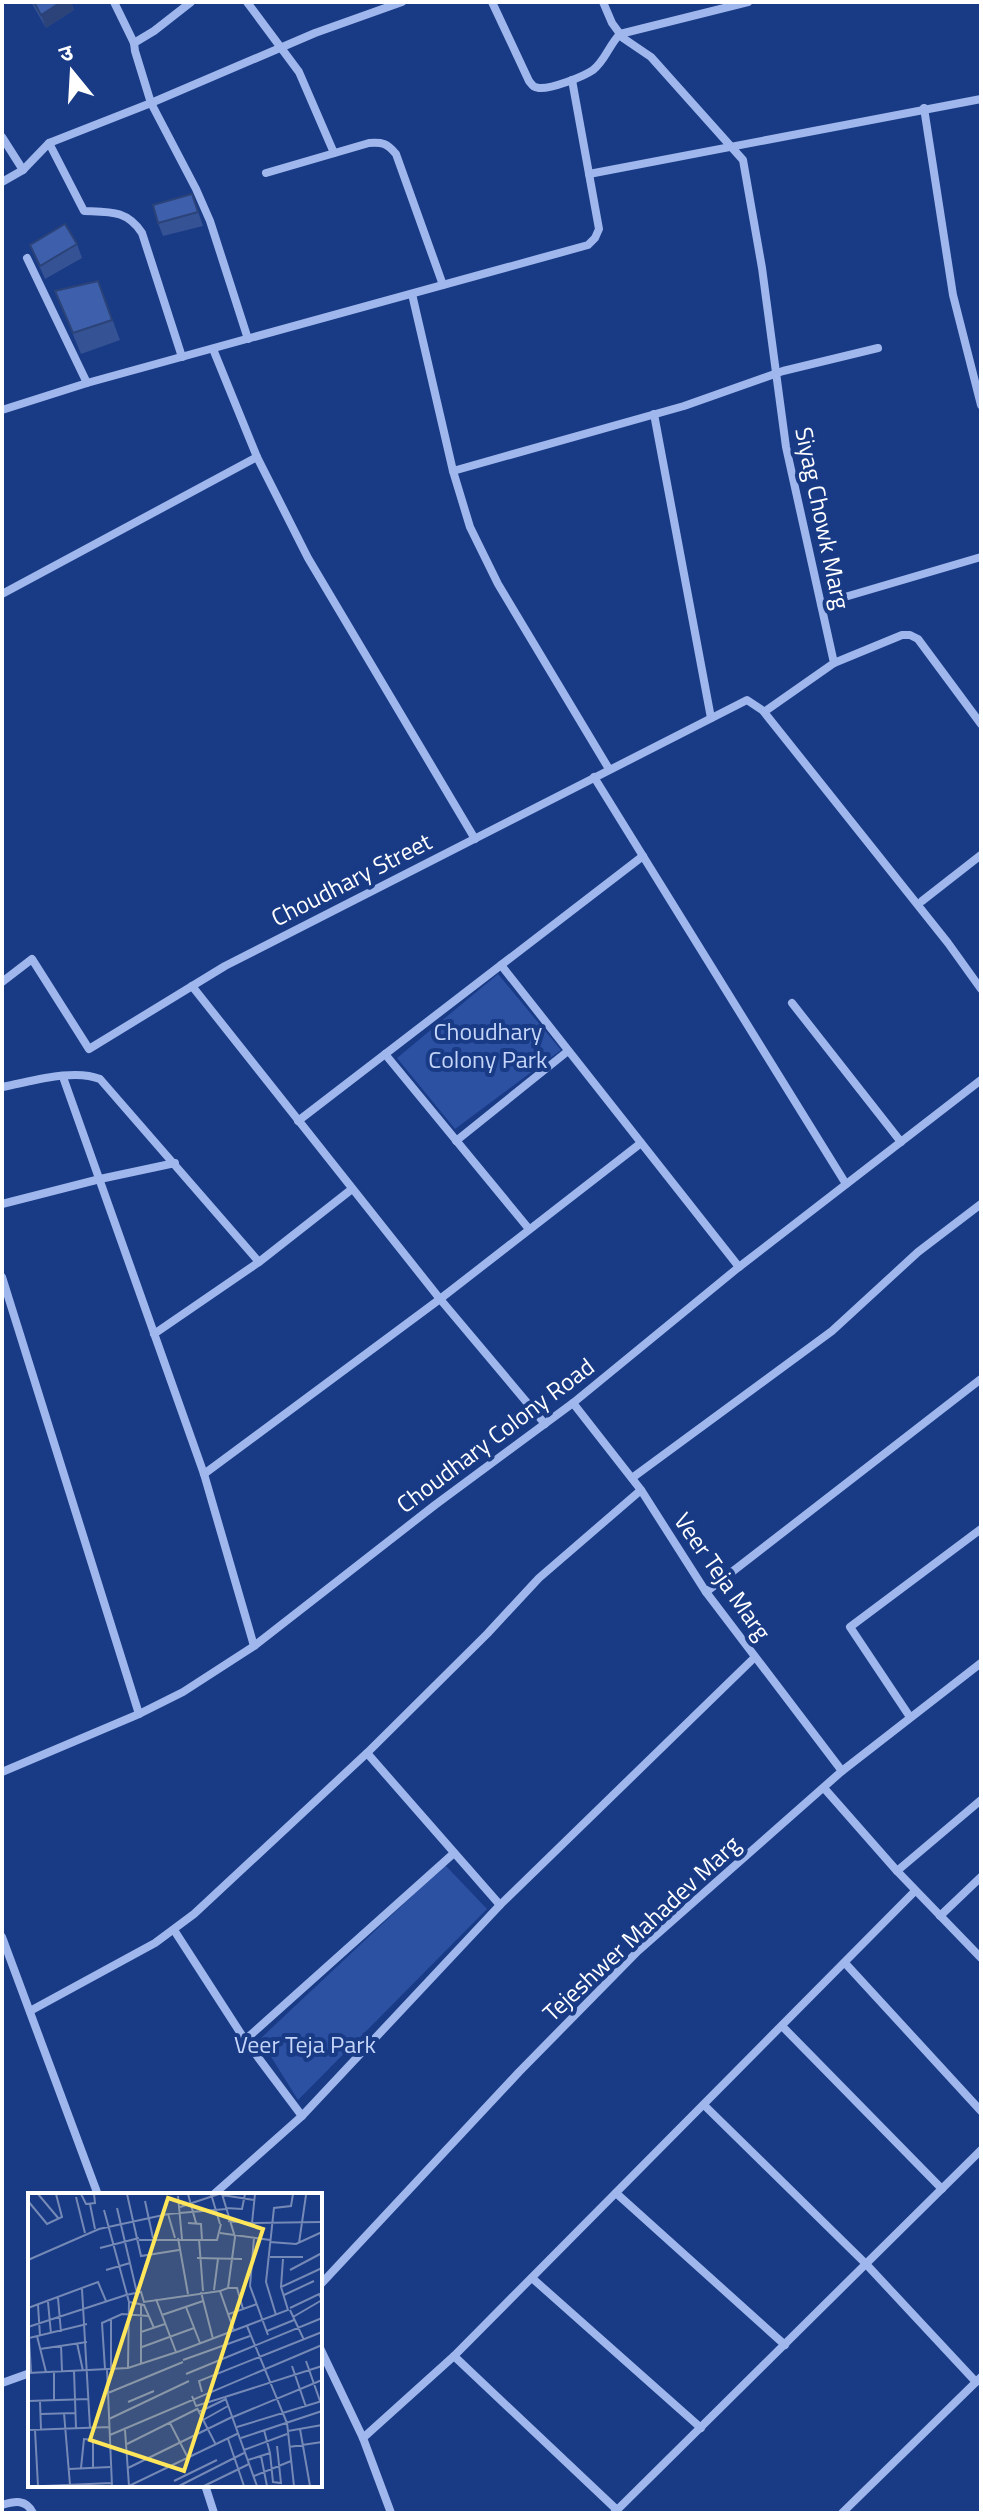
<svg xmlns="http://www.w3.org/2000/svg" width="983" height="2515" font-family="'Titillium Web','Noto Sans Devanagari',sans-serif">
<rect width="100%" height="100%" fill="#193a85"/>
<!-- green -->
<g fill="#2c51a3">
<polygon points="498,974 561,1050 455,1129 397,1058"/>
<polygon points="445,1865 487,1909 298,2100 260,2039"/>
</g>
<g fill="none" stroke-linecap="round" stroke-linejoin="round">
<!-- minor -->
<g stroke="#9fb7ec" stroke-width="8">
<polyline points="114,2 134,43 135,51 151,103 196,189 210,221 248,339"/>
<polyline points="247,2 299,72 334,153"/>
<path d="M492,2l37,79c4,5 4,6 10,7 12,1 44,-11 54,-18 12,-9 16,-25 27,-36l128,-32"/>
<polyline points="603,2 612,23 623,38 651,57 743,160 762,268 786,447 834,663 764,712 948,943 981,989"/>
<polyline points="134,43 154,31 191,2"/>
<polyline points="924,108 953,295 981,405"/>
<polyline points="2,137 23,170"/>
<path d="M49,143l35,68c26,1 43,-1 58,22l40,124"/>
<path d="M266,173l103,-30c13,-1 18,0 27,11l47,131"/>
<polyline points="589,174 981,99"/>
<polyline points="2,182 23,170 49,143 151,103 315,33 402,2"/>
<polyline points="27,258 87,383"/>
<polyline points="412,294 453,471 470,527 498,584 609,769"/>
<polyline points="213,349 257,457 308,558 475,839"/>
<polyline points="2,410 87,383 588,245 595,238 599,229 572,80"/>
<polyline points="654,414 711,718"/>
<polyline points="453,471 684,406 783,371 878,348"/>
<polyline points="2,594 257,457"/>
<polyline points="821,604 981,557"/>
<polyline points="834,663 902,635 910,635 918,639 981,724"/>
<polyline points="594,777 846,1184"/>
<polyline points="922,901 981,855"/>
<polyline points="501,965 739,1267"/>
<polyline points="2,982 32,959 89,1049 225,966 747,700 765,712"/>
<polyline points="192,986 440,1299 545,1424"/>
<polyline points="792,1003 901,1142"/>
<polyline points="385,1054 529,1229"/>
<polyline points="63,1077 204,1474 254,1646"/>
<path d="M2,1087c28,-5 71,-19 98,-8l159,183"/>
<polyline points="298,1121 643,856"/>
<polyline points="456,1141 568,1051"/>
<polyline points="2,1204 100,1179 175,1163"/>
<polyline points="2,1277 139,1714"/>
<polyline points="154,1334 259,1262 352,1189"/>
<polyline points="573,1403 641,1490 706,1592 842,1771"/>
<polyline points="204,1474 440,1299 641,1143"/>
<polyline points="632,1478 832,1331 918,1252 981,1204"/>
<polyline points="706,1592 981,1379"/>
<polyline points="910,1717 850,1627 981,1529"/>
<polyline points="367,1753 500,1905"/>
<polyline points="2,1772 139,1714 183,1692 254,1646 435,1505 573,1403 739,1267 981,1080"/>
<polyline points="824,1788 897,1871 981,1800"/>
<polyline points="897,1871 981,1958"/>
<polyline points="940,1916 981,1877"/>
<polyline points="174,1930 245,2040 302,2116"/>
<polyline points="2,1937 98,2195"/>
<polyline points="845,1963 981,2111"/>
<polyline points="30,2011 155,1943 194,1914 367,1753 487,1634 539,1578 641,1490"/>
<polyline points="782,2026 942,2189"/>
<polyline points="245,2040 454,1853"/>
<polyline points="704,2105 866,2264 976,2382"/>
<polyline points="616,2193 785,2345"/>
<polyline points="213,2195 302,2116 500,1905 755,1657"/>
<polyline points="532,2278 701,2428"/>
<polyline points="320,2285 519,2072 638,1951 842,1771 981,1663"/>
<polyline points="320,2348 363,2438 391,2513"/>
<polyline points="454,2356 617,2510"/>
<polyline points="2,2383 30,2373"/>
<polyline points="363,2438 454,2356 915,1891"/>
<polyline points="205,2485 214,2513"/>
<path d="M2,2505c13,-4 24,-6 31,8"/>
<polyline points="614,2513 981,2150"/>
<polyline points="842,2513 981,2377"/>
</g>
</g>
<!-- wall -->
<g fill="#355394">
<polygon points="31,2 71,2 74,10 46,28"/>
<polygon points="192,194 203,226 163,236 158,223"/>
<polygon points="77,244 82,258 45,279 30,245"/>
<polygon points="98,281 120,340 81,354 55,291"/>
</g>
<!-- shaded-wall -->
<polygon fill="#2b4378" points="61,2 71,2 74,10 46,28 41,15"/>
<!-- building -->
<g fill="#3e60ac" stroke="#2b4378" stroke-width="2">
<polygon points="34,2 61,2 41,15"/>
<polygon points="192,194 198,212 158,223 153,205"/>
<polygon points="65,224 77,244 40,266 30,245"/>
<polygon points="98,281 112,320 73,333 55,291"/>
</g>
<g text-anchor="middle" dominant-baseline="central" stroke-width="8" stroke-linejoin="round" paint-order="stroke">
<!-- street labels -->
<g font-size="24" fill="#fff" stroke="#193a85">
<text transform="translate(823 518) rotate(78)">Siyag Chowk Marg</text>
<text transform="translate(351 879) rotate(-27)">Choudhary Street</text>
<text transform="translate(495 1435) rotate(-37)">Choudhary Colony Road</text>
<text transform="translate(723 1576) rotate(55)">Veer Teja Marg</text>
<text transform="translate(641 1928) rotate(-43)">Tejeshwer Mahadev Marg</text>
</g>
<!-- park labels -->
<g font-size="24" fill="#c4d5f9" stroke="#193a85">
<text x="488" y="1031">Choudhary<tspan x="488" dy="28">Colony Park</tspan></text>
<text x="305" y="2044">Veer Teja Park</text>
</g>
</g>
<!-- overview -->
<g transform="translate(28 2193)">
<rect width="294" height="294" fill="#193a85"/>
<path fill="none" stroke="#7589b6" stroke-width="2" d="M10,1l21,25M53,1l5,10 9,-1 -1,-9M99,1l14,62 38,-6M160,1l8,29M183,1l9,30M194,1l13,43 -7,51 -8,3 14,40M194,2l32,5M150,3l4,43M48,4l9,36M0,8l19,23 15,-7 -6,-23M117,8l8,37M62,11l5,25M152,14l39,-13M89,15l20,85M197,15l17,1 3,-15M76,17l25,92 -1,66M140,21l7,24M200,28l24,2 3,-29M160,30l13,1 1,16M225,30l69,-1M192,40l50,7M150,45l10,56M226,45l-4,48 18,49M171,46l4,52M111,47h78l4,-16M242,49l26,2 26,-12M271,50l7,-48M72,55l39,-10M242,64h33M169,65l45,1M0,67l71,-31 69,-15 58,-5M78,77l24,-7M262,77l32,-17M253,94l2,-28M200,95h9l6,21M54,96l8,139M186,97l4,-31M173,99l12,47M256,102l30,-14M30,105l3,34M128,106l20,53M20,109l3,32M101,109l15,3 10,23M113,111v61M10,112l2,31M158,114l14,36M0,115l70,-26 8,19M262,115l29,-14 3,6M262,117l14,30M201,121l28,-10M134,122l41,-14M248,122l-10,-33 8,-74 17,-2 2,-12M265,124l29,-17M83,126v50M219,133l40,97 7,63M239,138l27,-11M113,139l24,-8M9,143l9,36M0,145v-11l98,-32 15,-3 3,10 76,-11M49,150l6,28M33,152l1,26M114,154l52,-19M12,156l47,-7M155,167l67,-24M278,168l14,40M264,173l14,41M77,176l-3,-46 20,-9 27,2M79,176l5,117M46,178l2,57M3,179l-2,-34 58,-14M26,179v28M0,180l100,-5 52,-17 108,-41 -7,-23 41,-19M158,181l136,-56M174,199l-3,-11 123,-49M80,200l75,-31M164,203l4,10 29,-9 32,89M197,204l97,-31M0,208l61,-2M12,208l1,29M100,209l26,-11M169,215l19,37M171,219l27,-13M36,220l6,72M13,221l35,-1M205,224l89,-37M81,226l80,-38M175,227l25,-14M142,230l18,35M209,234l85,-26M272,236l10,57M0,237l82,-3M7,237l3,56M97,237l4,56 110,-53M260,238l34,-6M82,242l212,-90M213,245l81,-27M200,246l16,47M99,251l70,-35M261,254l33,-5M216,257l43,-16M242,260l3,29 8,1 -4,-37M233,263l6,30M220,267l22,-7 -6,-23M53,275l3,-29 9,1v28M100,275l104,-51M41,276l41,-2M226,283l37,-15M146,288l43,-21M15,293l69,-3M151,293l65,-33M176,293l45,-22"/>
<path fill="#ffe65a" fill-opacity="0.15" stroke="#ffe65a" stroke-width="4" d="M140,5l95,31 -79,242 -94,-31z"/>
<rect width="294" height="294" fill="none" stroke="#fff" stroke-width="4"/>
</g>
<!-- border -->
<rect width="983" height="2515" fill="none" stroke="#ffffff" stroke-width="8"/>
<!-- north arrow -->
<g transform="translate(72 72) rotate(342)" stroke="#193a85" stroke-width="6" paint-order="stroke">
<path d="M0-6L14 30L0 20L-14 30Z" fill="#ffffff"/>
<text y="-12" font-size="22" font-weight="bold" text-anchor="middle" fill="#ffffff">उ</text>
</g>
</svg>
